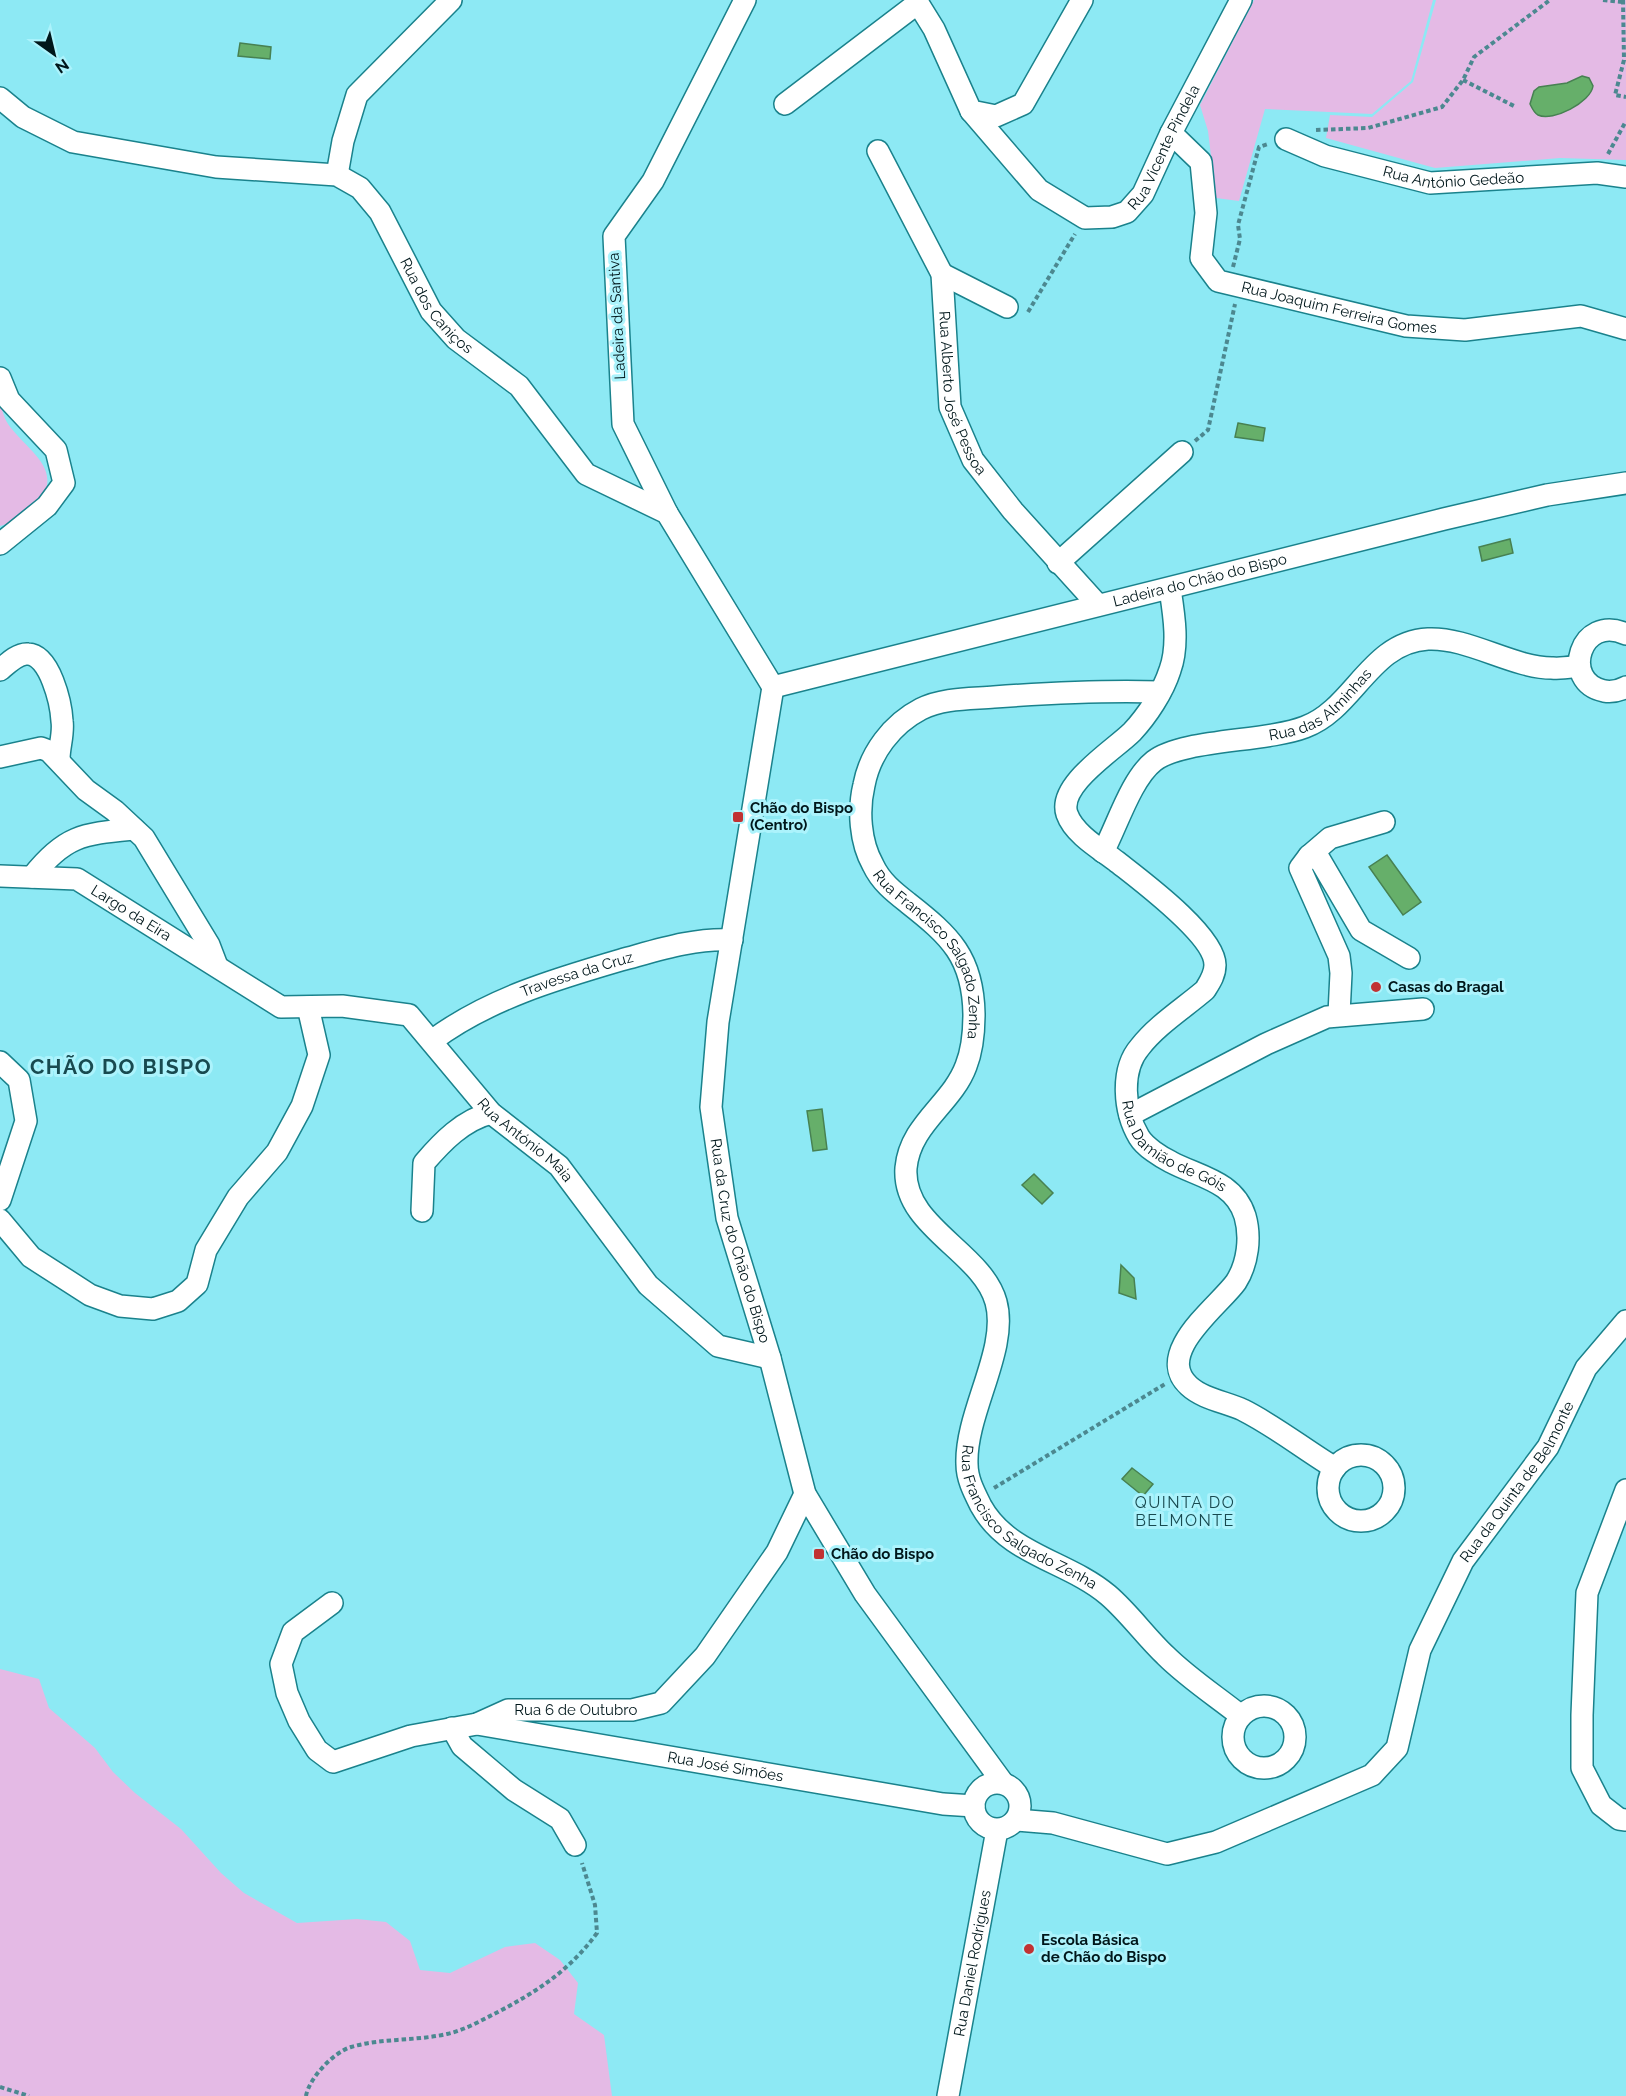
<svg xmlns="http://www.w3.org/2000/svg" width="1626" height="2096" font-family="Raleway,sans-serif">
<rect width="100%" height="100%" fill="#8de9f4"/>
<!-- green -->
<g fill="#e4bae5">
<polygon points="1254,0 1433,0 1411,81 1372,114 1265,109 1239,201 1216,198 1208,131 1200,105"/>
<polygon points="1436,0 1626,0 1626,160 1560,158 1435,168 1326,138 1330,115 1372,117 1413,82"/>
<path d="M0,402c2,7 4,16 8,22 19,27 59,46 28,81 -9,9 -23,18 -36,21z"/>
<polygon points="0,1669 39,1679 49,1708 95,1748 113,1772 135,1793 181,1829 221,1873 244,1893 297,1923 357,1919 386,1922 410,1941 420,1970 450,1973 505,1947 535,1943 560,1960 578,1983 574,2014 604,2035 612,2096 0,2096"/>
</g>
<!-- water -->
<g fill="#66af6a" stroke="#478152" stroke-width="1.5">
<polygon points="240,43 271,47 270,59 238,56"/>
<path d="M1582,76l7,2 4,8c-2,16 -40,36 -55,29 -4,-2 -6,-7 -8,-11l4,-13 5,-4 28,-4z"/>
<polygon points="1238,423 1265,428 1263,441 1235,437"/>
<polygon points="1510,539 1513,553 1482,561 1479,547"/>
<polygon points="1387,855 1421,902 1403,915 1369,867"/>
<polygon points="822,1109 827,1149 813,1151 807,1111"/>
<polygon points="1034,1174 1053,1193 1042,1204 1022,1185"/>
<polygon points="1121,1265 1134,1278 1136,1299 1119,1293"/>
<polygon points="1132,1468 1153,1484 1143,1496 1122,1479"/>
</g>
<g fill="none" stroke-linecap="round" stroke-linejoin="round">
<!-- minor casing -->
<g stroke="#1a828c" stroke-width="24">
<g id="minor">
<polyline points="916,0 934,29 971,111 996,116 1023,104 1082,0"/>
<path id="s1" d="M0,98l23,19 50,25 143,25 121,8 23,13 20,24 51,99 25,28 63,47 67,88 81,39 106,174"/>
<polyline points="785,104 918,3"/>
<path id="s2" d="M971,111l68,79 46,28 27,-1 15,-5 16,-18 28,-61 70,-133"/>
<path id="s3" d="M1171,133l30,29 5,51 -5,45 17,23 188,45 59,4 116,-14 45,13"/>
<path id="s4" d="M1286,139l39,17 105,27 167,-10 29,4"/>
<path id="s5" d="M878,151l64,123 8,133 23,53 40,51 85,94"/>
<polyline points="337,175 343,141 357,95 451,0"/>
<polyline points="942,274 1007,307"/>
<polyline points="0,378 9,400 56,450 64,483 47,506 0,544"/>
<polyline points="667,513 623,424 614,236 653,181 745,0"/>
<polyline points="1058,563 1182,452"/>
<path id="s6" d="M1170,589c4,26 9,56 0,81 -7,22 -23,46 -38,62 -18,18 -75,53 -65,82 7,20 33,35 49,47 24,19 99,74 99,104 0,10 -5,17 -10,25 -21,18 -48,35 -65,57 -20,23 -16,65 -1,90 6,10 22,20 32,25 28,15 63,19 74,54 6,21 3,47 -9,66 -17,24 -83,71 -47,104 14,13 37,16 54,24 32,16 62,40 92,58"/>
<path d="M1626,634c-46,-21 -66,48 -22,57 7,1 15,0 22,-4"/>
<path d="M0,670c7,-6 18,-17 28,-16 22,1 33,49 34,67 2,12 -3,26 -3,38"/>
<path id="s7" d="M773,687l-55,335 -7,85 16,111 43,140 35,136 60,100 138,189"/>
<path id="s8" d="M773,687l671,-168 103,-24 79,-12"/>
<path id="s9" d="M1160,692c-56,-2 -111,1 -166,5 -24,2 -51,1 -73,12 -29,15 -51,44 -57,76 -6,25 -4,57 9,80 8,17 21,27 35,38 42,33 65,54 66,111 0,16 -2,37 -8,52 -14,38 -56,58 -60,102 -4,59 76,83 90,134 13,47 -31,111 -29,162 0,15 7,28 14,42 27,49 87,55 127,89 21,18 37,41 57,60 23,23 51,41 76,61"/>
<polyline points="0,757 41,748 49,751 86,790 115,811 144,838 209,945 217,966"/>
<path id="s10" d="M1103,852c14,-26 28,-73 51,-91 28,-22 112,-19 151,-34 49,-18 65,-85 123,-88 40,-2 85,29 124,29 9,1 19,-1 27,-2"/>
<polyline points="1309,856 1330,838 1384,822"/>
<path id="s11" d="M0,876l77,3 204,128 61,-1 67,9 82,98 68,53 89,119 70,61 52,12"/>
<path d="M32,877c33,-42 51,-43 102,-48"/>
<polyline points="1339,1014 1341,973 1339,956 1300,868 1309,856 1317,855 1361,930 1409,958"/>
<path id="s12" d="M433,1040c55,-41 123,-61 188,-80 37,-10 72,-22 111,-20"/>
<polyline points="0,1062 19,1080 26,1121 0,1200"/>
<polyline points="1130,1115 1266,1044 1327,1017 1423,1009"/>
<path d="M422,1211l2,-48c18,-21 39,-43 67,-50"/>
<polyline points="0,1220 31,1257 90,1295 120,1306 153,1309 178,1301 197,1284 206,1250 238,1197 277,1152 302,1106 319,1055 308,1007"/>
<circle cx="1361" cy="1488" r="33"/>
<polyline points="1626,1490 1587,1593 1582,1715 1582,1768 1601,1805 1619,1819 1626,1820"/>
<path id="s13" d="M332,1603l-39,29 -12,32 6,29 12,28 18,29 16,12 78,-26 66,-12 31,-14h124l29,-7 44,-47 72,-104 28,-58"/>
<circle cx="1264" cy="1737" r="31"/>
<path id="s14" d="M477,1724l466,80 31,2"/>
<polyline points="452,1728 462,1746 514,1790 560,1819 575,1845"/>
<circle cx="997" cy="1806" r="23"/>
<path id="s15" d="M1016,1820l37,3 114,31 49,-12 156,-67 25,-27 23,-98 43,-89 85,-114 38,-79 40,-47"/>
<path id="s16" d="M948,2096l49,-266"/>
</g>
</g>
<!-- path -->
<g stroke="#4c8890" stroke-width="4" stroke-dasharray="4.5 3" stroke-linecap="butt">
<polyline points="1603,0 1623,2"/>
<polyline points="1623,0 1624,60 1615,95 1626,97"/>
<polyline points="1463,80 1514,106"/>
<polyline points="1316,130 1368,128 1442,107 1463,80 1474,57 1550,0"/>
<polyline points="1608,154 1626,121"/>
<polyline points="1233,267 1240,239 1238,225 1259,147 1268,144"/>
<polyline points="1028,312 1075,234"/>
<polyline points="1195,441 1208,430 1235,304"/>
<polyline points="994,1488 1165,1384"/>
<polyline points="0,2087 29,2096"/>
<path d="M306,2096c3,-18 28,-44 45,-49 31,-9 65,-6 96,-13 18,-4 35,-14 51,-22 40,-21 72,-42 99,-79l-2,-28 -13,-42"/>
</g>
<!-- minor -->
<use href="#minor" stroke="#fff" stroke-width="21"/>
</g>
<!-- markers -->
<g fill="#c13233" stroke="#acf3fc" stroke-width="2">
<rect x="732" y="811" width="12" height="12" rx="3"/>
<circle cx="1376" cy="987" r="6"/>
<rect x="813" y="1548" width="12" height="12" rx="3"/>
<circle cx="1029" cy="1949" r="6"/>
</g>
<g text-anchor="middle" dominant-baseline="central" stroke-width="6" stroke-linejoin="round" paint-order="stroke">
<!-- street labels -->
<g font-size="15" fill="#00171b" stroke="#acf3fc">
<text stroke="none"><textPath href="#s2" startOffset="276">Rua Vicente Pindela</textPath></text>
<text stroke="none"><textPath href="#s4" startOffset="174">Rua António Gedeão</textPath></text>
<text stroke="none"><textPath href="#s1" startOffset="520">Rua dos Caniços</textPath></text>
<text stroke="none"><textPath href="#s3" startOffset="291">Rua Joaquim Ferreira Gomes</textPath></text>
<text transform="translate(617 316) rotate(-93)">Ladeira da Santiva</text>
<text stroke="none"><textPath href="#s5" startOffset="261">Rua Alberto José Pessoa</textPath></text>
<text stroke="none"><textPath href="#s8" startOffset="440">Ladeira do Chão do Bispo</textPath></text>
<text stroke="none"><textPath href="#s10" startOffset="285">Rua das Alminhas</textPath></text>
<text stroke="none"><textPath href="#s11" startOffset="141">Largo da Eira</textPath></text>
<text stroke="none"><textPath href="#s9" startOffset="531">Rua Francisco Salgado Zenha</textPath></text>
<text stroke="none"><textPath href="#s12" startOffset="159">Travessa da Cruz</textPath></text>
<text stroke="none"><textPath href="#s11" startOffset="618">Rua António Maia</textPath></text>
<text stroke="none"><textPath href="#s6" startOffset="720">Rua Damião de Góis</textPath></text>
<text stroke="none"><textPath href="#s7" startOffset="562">Rua da Cruz do Chão do Bispo</textPath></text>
<text stroke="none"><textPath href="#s15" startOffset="708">Rua da Quinta de Belmonte</textPath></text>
<text stroke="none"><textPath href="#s9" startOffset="1197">Rua Francisco Salgado Zenha</textPath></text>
<text stroke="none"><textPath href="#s13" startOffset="448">Rua 6 de Outubro</textPath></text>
<text stroke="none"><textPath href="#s14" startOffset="252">Rua José Simões</textPath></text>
<text stroke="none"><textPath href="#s16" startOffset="135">Rua Daniel Rodrigues</textPath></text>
</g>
<!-- poi labels -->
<g font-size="15" font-weight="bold" fill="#00171b" stroke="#acf3fc" text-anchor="start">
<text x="750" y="808">Chão do Bispo<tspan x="750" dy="17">(Centro)</tspan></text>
<text x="1388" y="987">Casas do Bragal</text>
<text x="831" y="1554">Chão do Bispo</text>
<text x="1041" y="1940">Escola Básica<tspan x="1041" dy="17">de Chão do Bispo</tspan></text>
</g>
<!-- neighbourhood labels -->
<g font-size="16" letter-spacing="1.5" fill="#184a50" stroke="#acf3fc">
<text x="1185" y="1502">QUINTA DO<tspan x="1185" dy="18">BELMONTE</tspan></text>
</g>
<!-- district labels -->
<g font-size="21" font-weight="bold" letter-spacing="1.5" fill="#184a50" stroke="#acf3fc">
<text x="121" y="1066">CHÃO DO BISPO</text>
</g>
</g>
<!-- north arrow -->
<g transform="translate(54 54) rotate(146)" stroke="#acf3fc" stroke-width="4.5" paint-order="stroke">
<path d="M0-4.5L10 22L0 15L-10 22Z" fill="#00171b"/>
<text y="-9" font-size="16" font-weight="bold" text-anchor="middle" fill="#00171b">N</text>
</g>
</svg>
